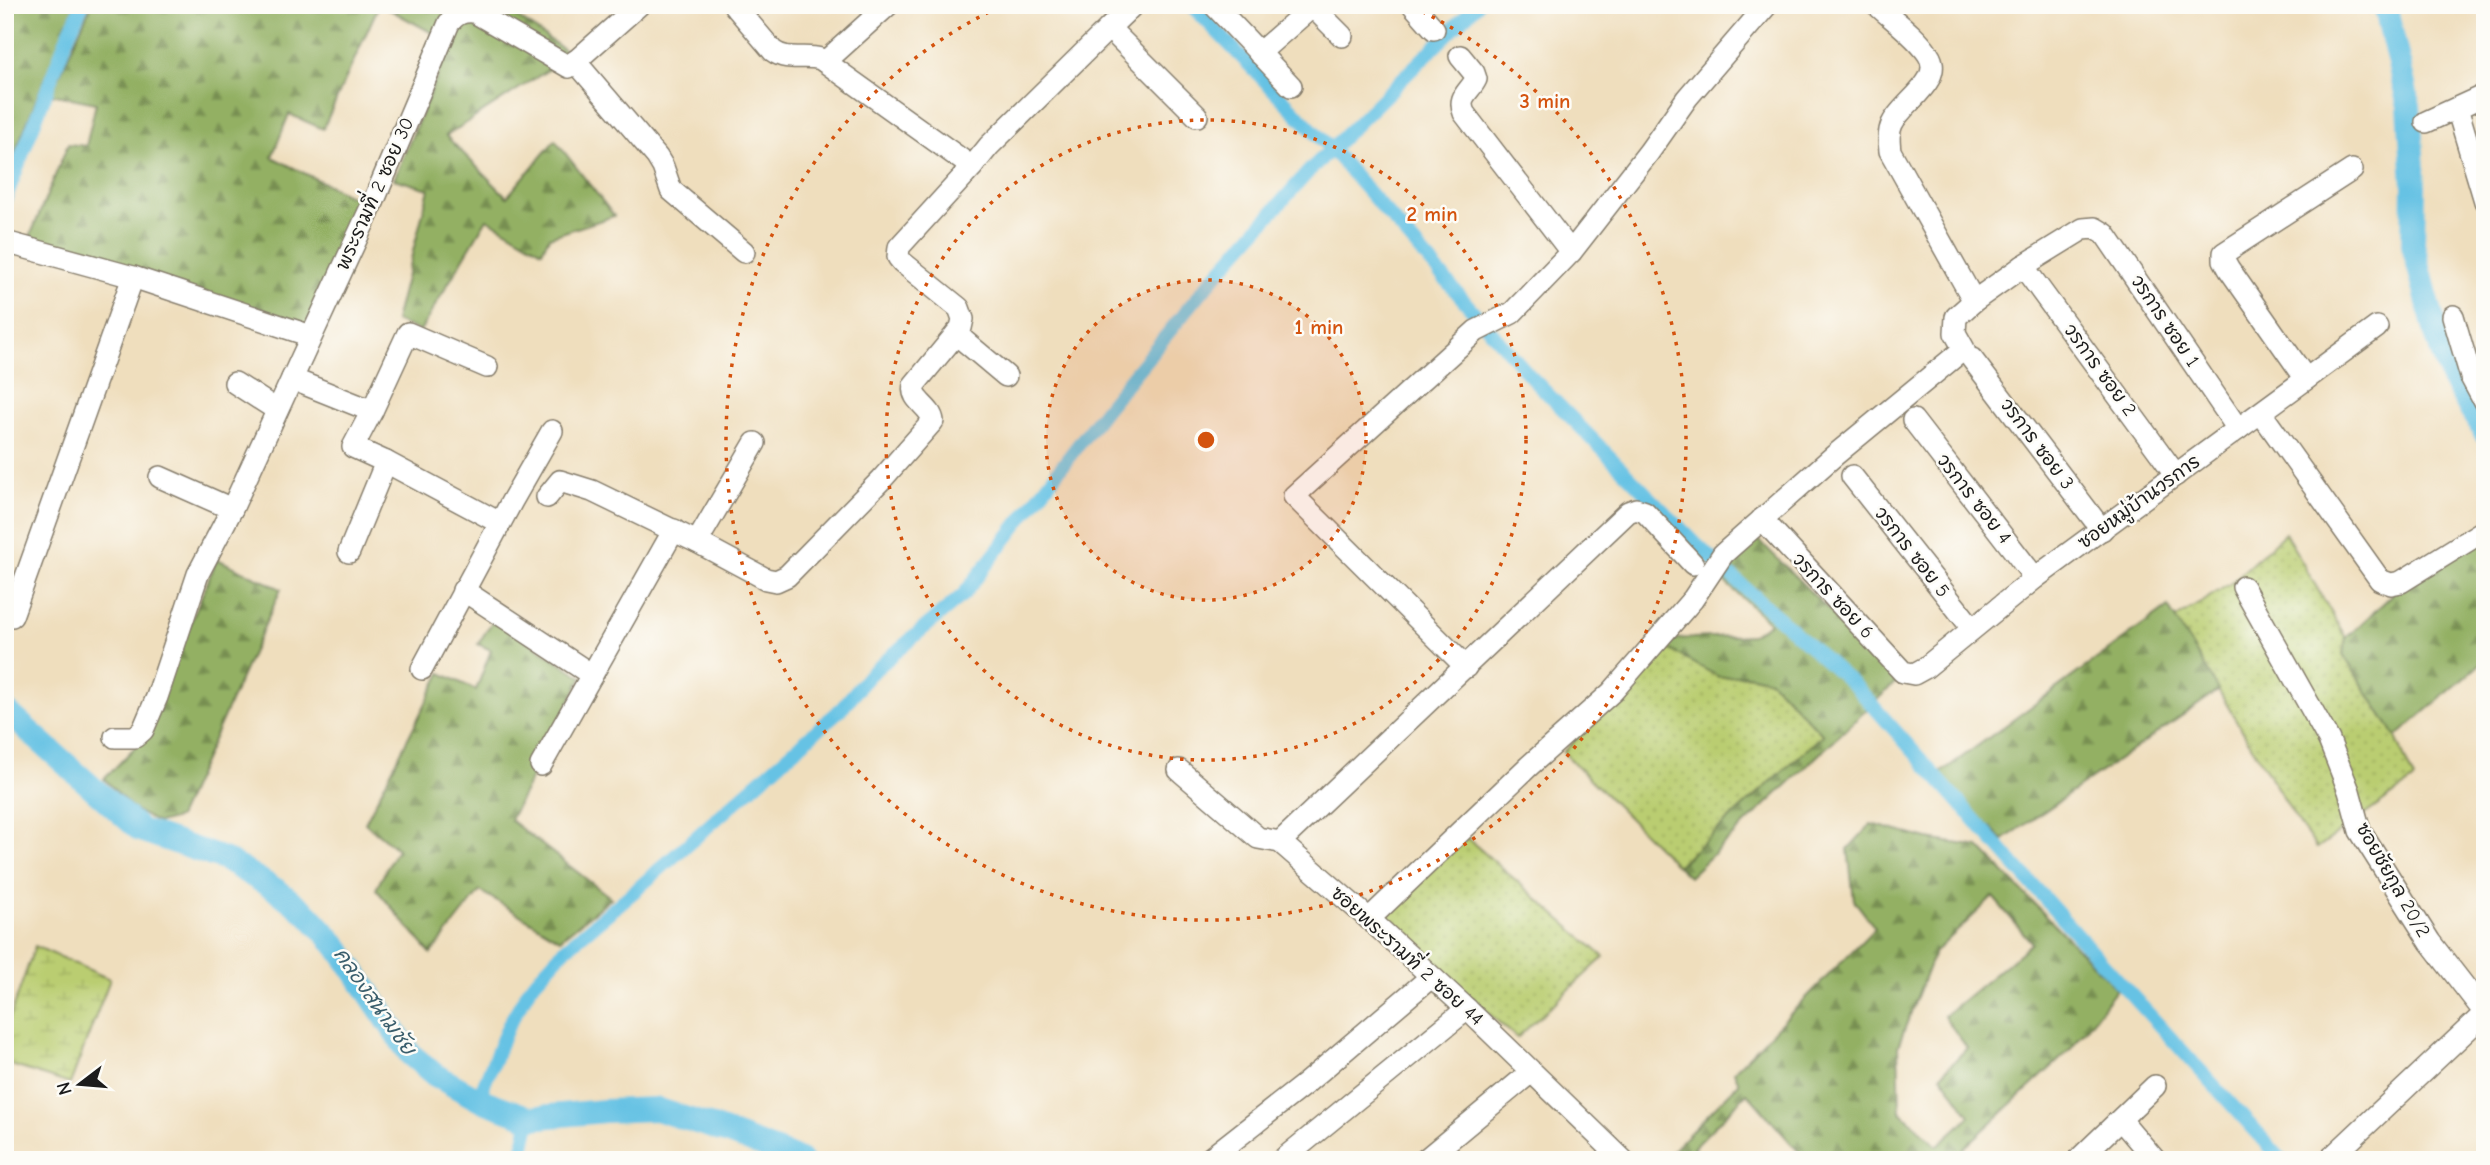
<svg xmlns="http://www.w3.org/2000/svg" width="2490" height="1165" font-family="'Comic Neue','Playpen Sans Thai',sans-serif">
<defs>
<pattern id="grass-dots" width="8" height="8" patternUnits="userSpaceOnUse" patternTransform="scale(1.75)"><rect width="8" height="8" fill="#bacd71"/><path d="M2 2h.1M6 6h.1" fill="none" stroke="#9faf61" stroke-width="1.8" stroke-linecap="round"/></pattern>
<pattern id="forest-firs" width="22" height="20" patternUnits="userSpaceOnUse" patternTransform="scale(1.75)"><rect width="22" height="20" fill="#93b063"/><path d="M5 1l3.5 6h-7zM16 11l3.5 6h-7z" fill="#778e51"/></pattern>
<pattern id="wetland-marsh" width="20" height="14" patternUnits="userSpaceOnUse" patternTransform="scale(1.75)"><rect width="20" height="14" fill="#bacd71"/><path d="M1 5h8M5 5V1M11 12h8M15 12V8" fill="none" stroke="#9faf61"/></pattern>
</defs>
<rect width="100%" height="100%" fill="#fdfcf7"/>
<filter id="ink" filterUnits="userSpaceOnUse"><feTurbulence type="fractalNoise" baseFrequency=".0143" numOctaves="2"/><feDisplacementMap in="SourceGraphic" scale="14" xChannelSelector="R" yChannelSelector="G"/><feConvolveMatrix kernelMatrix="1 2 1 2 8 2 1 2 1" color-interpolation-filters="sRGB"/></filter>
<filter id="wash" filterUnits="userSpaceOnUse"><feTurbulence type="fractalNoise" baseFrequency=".00686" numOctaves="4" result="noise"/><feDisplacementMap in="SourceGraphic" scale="28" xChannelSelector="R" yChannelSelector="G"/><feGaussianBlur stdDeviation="1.57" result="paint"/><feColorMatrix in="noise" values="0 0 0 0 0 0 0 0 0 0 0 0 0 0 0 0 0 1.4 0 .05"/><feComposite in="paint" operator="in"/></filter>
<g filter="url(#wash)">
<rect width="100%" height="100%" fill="#efdebd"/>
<!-- grass -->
<g fill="url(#grass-dots)" stroke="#6b7446" stroke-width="2">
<polygon points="2285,533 2346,638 2343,654 2396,737 2414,780 2317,848 2296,819 2175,619 2231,583"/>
<polygon points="1667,648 1719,677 1748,675 1770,680 1823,735 1677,866 1563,752"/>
<polygon points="1466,837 1604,957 1517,1038 1380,920"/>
</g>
<!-- forest -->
<g fill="url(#forest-firs)" stroke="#586640" stroke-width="2" fill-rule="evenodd">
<polygon points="5,5 75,5 5,177"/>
<polygon points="91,5 379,5 323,129 289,114 272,157 360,201 306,329 29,239 68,144 86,146 96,103 51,94"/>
<polygon points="381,5 500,5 569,53 551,68 446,136 507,197 555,140 614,216 549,237 542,251 487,219 420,331 395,321 429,189 394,179 451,43"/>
<polygon points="1753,534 1898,680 1689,877 1677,866 1823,735 1770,680 1748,675 1719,677 1667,648 1675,639 1751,635 1770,623 1716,574"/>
<polygon points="2485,539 2485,660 2396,737 2343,654 2346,638 2392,595 2387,586"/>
<polygon points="217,559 281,589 178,818 158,823 133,809 104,779 141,741"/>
<polygon points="2168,607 2219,690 2003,840 1936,776"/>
<polygon points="494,619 582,677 510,820 611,898 560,939 480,891 431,954 376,889 397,849 365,823 441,673 476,690 491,650 478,644"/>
<path d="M1871,824l57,15 51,8 138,142 -47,61 -119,110h-145l-59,-67 -54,55 11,12h-41l76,-77 -5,-12 141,-143 -21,-28 -6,-51zM1993,897l39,46 -88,73 23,32 -26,27 29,41 -33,30 -37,-35 -2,-65 36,-93z"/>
</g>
<!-- wetland -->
<polygon fill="url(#wetland-marsh)" stroke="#6b7446" stroke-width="2" points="35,946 110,979 70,1084 5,1063 5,1031"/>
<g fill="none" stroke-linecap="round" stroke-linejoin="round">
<!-- canal -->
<g stroke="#66c2e4" stroke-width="14">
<polyline points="1191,5 1331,149 1531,377 1697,545 1858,689 2096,956 2282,1160"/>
<polyline points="5,200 66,40 82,5"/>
<polyline points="478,1099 508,1026 531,986 564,950 636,890 842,708 869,675 964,594 1108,406 1210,282 1309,171 1477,5"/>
<polyline points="521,1160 530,1118"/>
</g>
<!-- river -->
<g stroke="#66c2e4" stroke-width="24">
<polyline points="2385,5 2409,106 2414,186 2413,245 2437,337 2451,377 2485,432"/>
<polyline points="5,710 140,830 226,860 278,891 309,915 338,947 410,1054 435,1075 478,1099 530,1118 604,1111 656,1109 712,1127 800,1160"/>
</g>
</g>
</g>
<g filter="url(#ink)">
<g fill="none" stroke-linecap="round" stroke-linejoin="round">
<!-- minor casing -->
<g stroke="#867d6c" stroke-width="24">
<g id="minor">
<polyline points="1214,5 1291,86"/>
<polyline points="1311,5 1342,36"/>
<polyline points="1413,5 1434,29"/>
<path d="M1877,5c16,15 38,30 51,49 18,26 -26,48 -36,70 -4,9 -3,17 -2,27l84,150"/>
<polyline points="1109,28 1133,5"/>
<polyline points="1259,53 1314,5"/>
<path d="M1460,56l14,17 2,6c-6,13 -19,17 -12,34l107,139"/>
<polyline points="575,61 657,157 663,167 671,190 744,252"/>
<polyline points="825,62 888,5"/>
<polyline points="2457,108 2485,201"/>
<polyline points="2426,122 2485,95"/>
<polyline points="972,167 989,146 1109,28 1197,116"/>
<polyline points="5,242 133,277 311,336"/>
<polyline points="2023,266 2176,475"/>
<polyline points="2453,316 2471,377 2485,403"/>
<polyline points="956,334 1006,376"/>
<polyline points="1972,359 2102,530"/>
<polyline points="292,379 372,411 408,333 487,367"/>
<polyline points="2306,379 2229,269 2224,260 2224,253 2352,170"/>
<polyline points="235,383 277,410"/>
<polyline points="2261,413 2380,580 2391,584 2401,582 2485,530"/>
<polyline points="1913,420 2035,578"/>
<polyline points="386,462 500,523"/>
<polyline points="1852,476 1972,628"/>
<polyline points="160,477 232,509"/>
<path d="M547,497l13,-16 32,10 105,51 69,37 10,2 11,-5 95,-97 51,-58c-2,-15 -23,-20 -19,-36l47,-57 2,-9 -4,-11 -57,-46 -4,-5 1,-10 73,-80 -151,-108c-17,-5 -33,3 -48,-8l-39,-46"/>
<polyline points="1762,519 1903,672 1914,674 1925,668 2035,578 2377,327"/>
<polyline points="697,542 755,443"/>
<polyline points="349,552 386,462 353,447 372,411"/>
<polyline points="2243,587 2329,740 2349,791 2360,831 2430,942 2485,1013"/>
<polyline points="463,590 592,675"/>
<polyline points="12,616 133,277"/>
<polyline points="1466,667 1294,496 1476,331 1512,313 1571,252 1649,152 1687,98 1767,5"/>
<polyline points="422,669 512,501 552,431"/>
<path d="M115,737h20l8,-7 14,-33 41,-123 34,-65 140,-304 77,-182c8,-9 13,-12 25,-11l95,55 70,-62"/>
<polyline points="541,765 674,530"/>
<polyline points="1179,770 1258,838 1280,842 1369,919 1467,1009 1623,1160"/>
<polyline points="1280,842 1628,512 1636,509 1645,512 1693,564"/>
<polyline points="1369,919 1529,766 1612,692 1693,599 1723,554 1835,455 1964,349 1955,333 1956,317 1974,301 2023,266 2083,229 2095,228 2105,234 2238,429"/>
<polyline points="2121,1120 2155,1160"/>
<polyline points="1208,1160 1305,1084 1431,977"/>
<polyline points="1282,1160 1467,1009"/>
<polyline points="1425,1160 1531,1072"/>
<polyline points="2078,1160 2155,1086"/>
<polyline points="2329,1160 2485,1013"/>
</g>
</g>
<!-- minor -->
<use href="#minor" stroke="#fff" stroke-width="21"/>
</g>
</g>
<!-- distance rings -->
<circle cx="1206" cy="440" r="160" fill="#d4530e" fill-opacity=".12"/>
<g fill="none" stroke="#d4530e" stroke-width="3.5" stroke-dasharray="3.5 7">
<circle cx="1206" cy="440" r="160"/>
<circle cx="1206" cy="440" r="320"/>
<path d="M1413 7A480 480 0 1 1 999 7"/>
</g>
<g text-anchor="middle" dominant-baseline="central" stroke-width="5" stroke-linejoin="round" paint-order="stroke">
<!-- street labels -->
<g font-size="19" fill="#1c1c1c" stroke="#fdfcf7">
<text transform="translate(375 194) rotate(-66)">พระรามที่ 2 ซอย 30</text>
<text transform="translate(2165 321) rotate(56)">วรการ ซอย 1</text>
<text transform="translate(2100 370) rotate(54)">วรการ ซอย 2</text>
<text transform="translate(2037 444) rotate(53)">วรการ ซอย 3</text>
<text transform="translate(1974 499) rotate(52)">วรการ ซอย 4</text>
<text transform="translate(2139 502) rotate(-36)">ซอยหมู่บ้านวรการ</text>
<text transform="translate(1912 552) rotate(52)">วรการ ซอย 5</text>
<text transform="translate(1833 596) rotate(47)">วรการ ซอย 6</text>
<text transform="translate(2393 880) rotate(60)">ซอยชัยกูล 20/2</text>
<text transform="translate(1407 956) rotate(42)">ซอยพระรามที่ 2 ซอย 44</text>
</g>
<!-- water labels -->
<g font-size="21" font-style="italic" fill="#3a5e6c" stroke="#fdfcf7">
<text transform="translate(375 1001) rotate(55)">คลองสนามชัย</text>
</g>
</g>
<circle cx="1206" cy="440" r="10" fill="#d4530e" stroke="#fdfcf7" stroke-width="3.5"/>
<g font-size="21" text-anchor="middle" font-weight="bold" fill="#d4530e" stroke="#fdfcf7" stroke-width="5" stroke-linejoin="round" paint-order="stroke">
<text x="1545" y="108">3 min</text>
<text x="1432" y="221">2 min</text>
<text x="1319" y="334">1 min</text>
</g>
<!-- margin -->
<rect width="2490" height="1165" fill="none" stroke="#fdfcf7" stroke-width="28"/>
<!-- north arrow -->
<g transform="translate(80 1084) rotate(254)" stroke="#fdfcf7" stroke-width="5" paint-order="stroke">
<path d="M0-5L12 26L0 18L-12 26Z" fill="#1c1c1c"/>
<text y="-10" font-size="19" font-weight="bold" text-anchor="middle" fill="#1c1c1c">N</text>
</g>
</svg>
